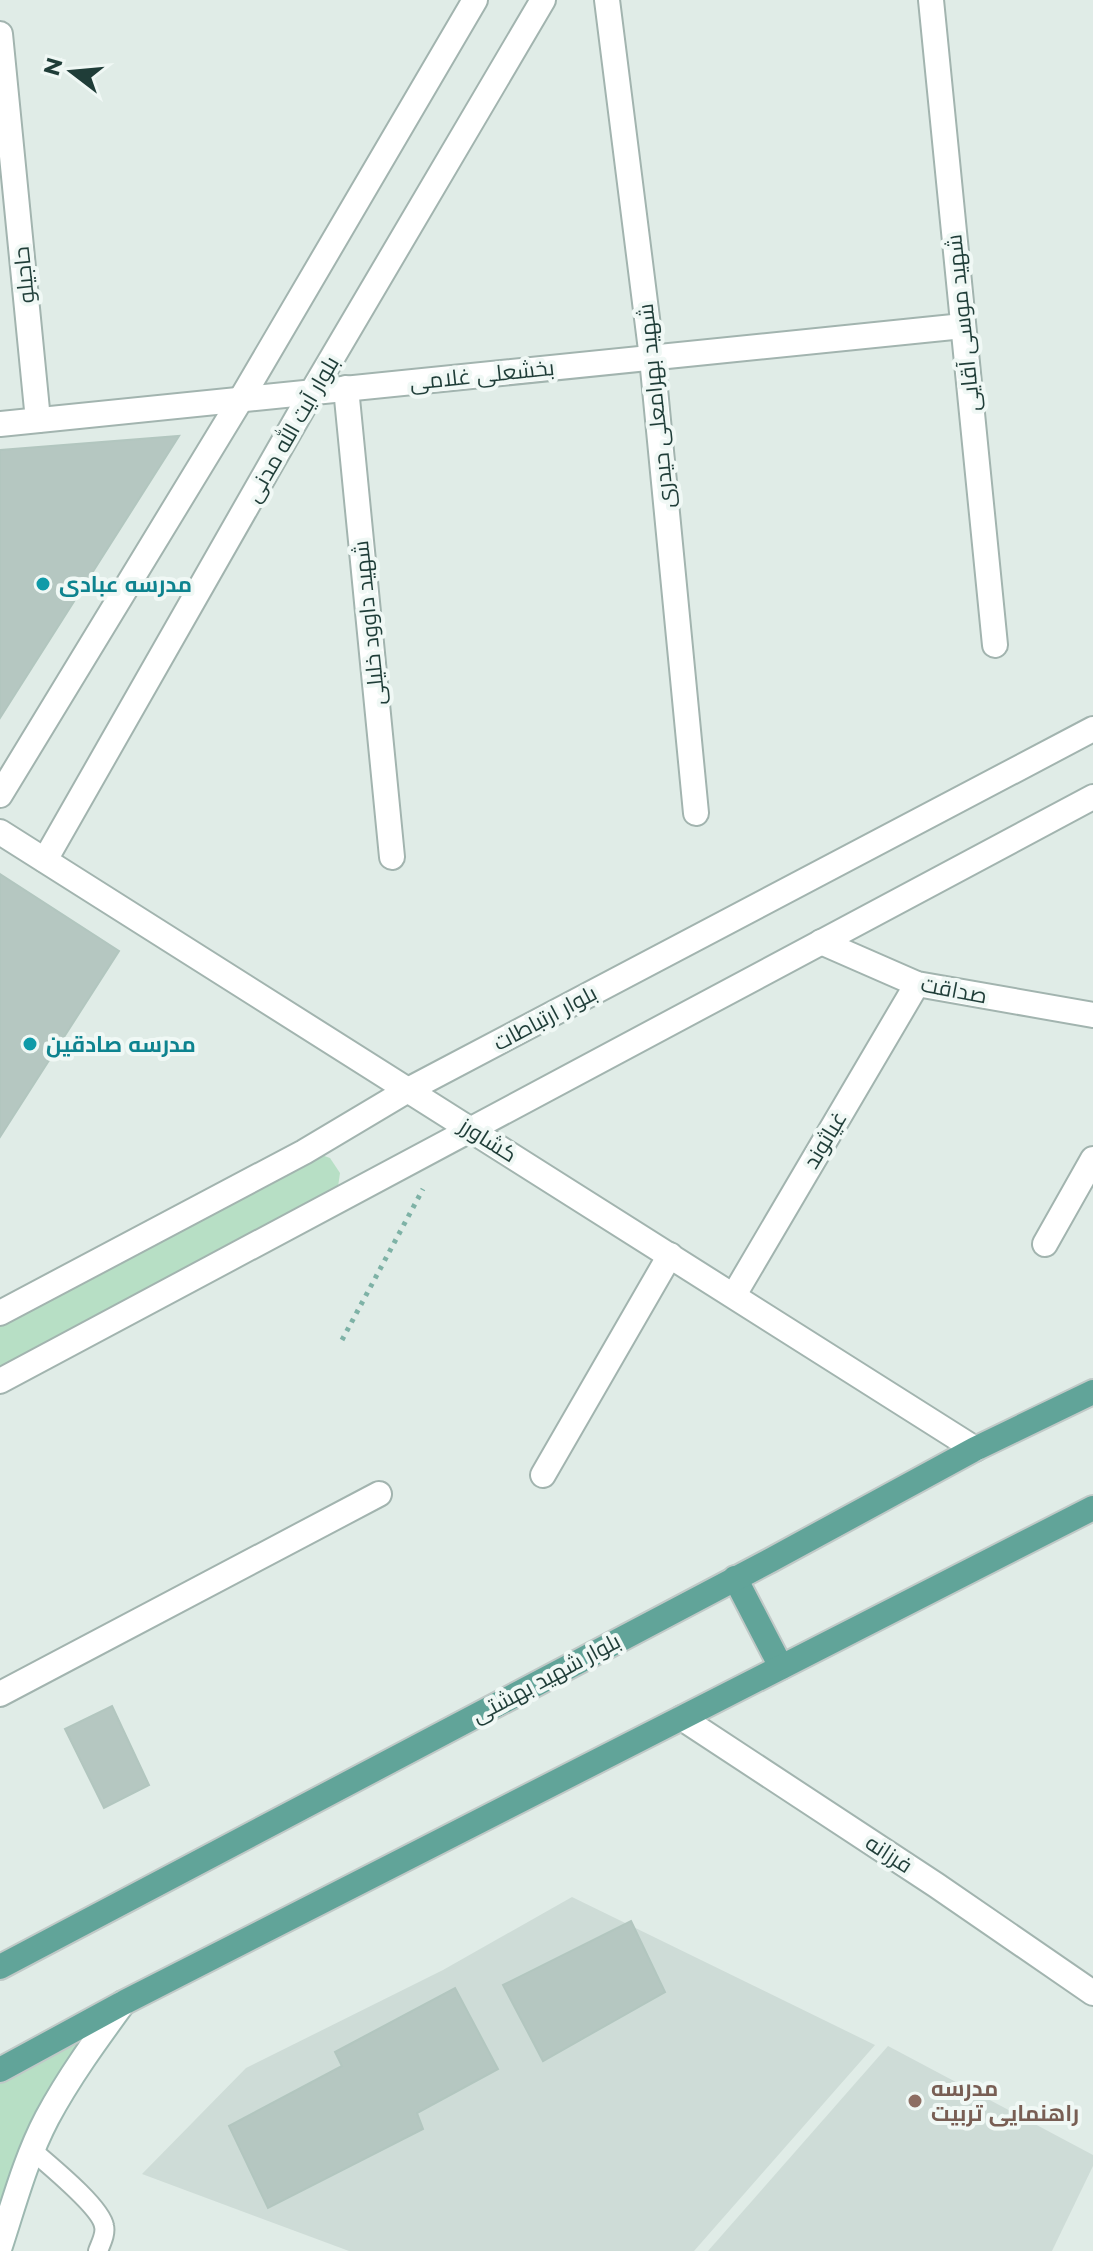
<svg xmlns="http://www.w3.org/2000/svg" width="1093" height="2251" font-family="Montserrat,Cairo,sans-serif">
<rect width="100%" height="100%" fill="#e0ece7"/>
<!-- built -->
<g fill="#cedcd7">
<polygon points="572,1897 875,2045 694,2251 349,2251 142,2174 246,2068 443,1970"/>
<polygon points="888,2046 1093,2155 1093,2166 1052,2251 708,2251"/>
</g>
<!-- green -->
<g fill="#b7dfc5">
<polygon points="316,1153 330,1158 340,1173 336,1201 0,1381 0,1313"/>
<polygon points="123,2003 77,2066 0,2247 0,2070"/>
</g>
<!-- building -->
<g fill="#b5c7c1" stroke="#b2c6bf" stroke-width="2">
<polygon points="179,436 0,718 0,450"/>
<polygon points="0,874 119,951 0,1137"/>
<polygon points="112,1706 149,1785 104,1808 65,1729"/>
<polygon points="631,1921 665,1992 543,2061 503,1985"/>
<polygon points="455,1988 498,2069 417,2113 423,2129 268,2208 229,2126 342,2066 335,2052"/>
</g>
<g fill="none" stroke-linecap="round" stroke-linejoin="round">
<!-- service casing -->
<g stroke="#a2b4af" stroke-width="22">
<path id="service" d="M33,2151c16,14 68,56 71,75 2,8 -3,17 -6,25"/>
</g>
<!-- minor casing -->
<g stroke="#a2b4af" stroke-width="28">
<g id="minor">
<polyline points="607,0 652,358 696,813"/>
<polyline points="931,0 995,645"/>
<polyline points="0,34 38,420"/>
<polyline points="346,388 392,857"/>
<polyline points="0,424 963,326"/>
<polyline points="821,942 917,984 1093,1015"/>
<polyline points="1045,1244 1093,1159"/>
<polyline points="734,1295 917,984"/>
<polyline points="543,1475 670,1255"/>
<polyline points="0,1694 379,1494"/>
<polyline points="682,1718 936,1885 1093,1993"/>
</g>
</g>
<!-- tertiary casing -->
<g stroke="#a2b4af" stroke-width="28">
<g id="tertiary">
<polyline points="0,795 241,399 475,0"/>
<polyline points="0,832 975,1449"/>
<polyline points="45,860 312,392 543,0"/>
<polyline points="0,1313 304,1152 408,1090 1093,729"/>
<polyline points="0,1381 1093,797"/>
</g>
</g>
<!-- secondary casing -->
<g stroke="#9db8b1" stroke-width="28">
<path id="secondary" d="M0,2246c14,-43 26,-88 47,-128 22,-41 49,-78 76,-115"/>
</g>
<!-- primary casing -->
<g stroke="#c0c9c7" stroke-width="28">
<g id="primary">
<polyline points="735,1578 781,1667"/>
<polyline points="0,1967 771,1560 975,1449 1093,1392"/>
<polyline points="0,2070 123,2003 1093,1508"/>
</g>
</g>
<!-- path -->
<polyline stroke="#7eb2a6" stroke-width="5" stroke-dasharray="4 6" stroke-linecap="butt" points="342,1340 423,1189"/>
<!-- service -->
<use href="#service" stroke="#fff" stroke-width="18"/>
<!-- minor -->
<use href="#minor" stroke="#fff" stroke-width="24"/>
<!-- tertiary -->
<use href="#tertiary" stroke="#fff" stroke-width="24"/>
<!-- secondary -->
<use href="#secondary" stroke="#fff" stroke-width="24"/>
<!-- primary -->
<use href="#primary" stroke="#61a499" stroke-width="24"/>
</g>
<!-- markers -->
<g fill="#0f9aa8" stroke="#f0f8f5" stroke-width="3">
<circle cx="43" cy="584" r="8"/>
<circle cx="30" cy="1044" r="8"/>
</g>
<circle fill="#8d6e63" stroke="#f0f8f5" stroke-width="3" cx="915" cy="2101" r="8"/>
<g text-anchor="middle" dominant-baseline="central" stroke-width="8" stroke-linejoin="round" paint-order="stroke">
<!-- street labels -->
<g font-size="22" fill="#1f3d38" stroke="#f0f8f5">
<text transform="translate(24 275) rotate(-96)">حاجیلو</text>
<text transform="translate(963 323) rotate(-96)">شهید موسی آقایی</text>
<text transform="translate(482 375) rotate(-6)">بخشعلی غلامی</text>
<text transform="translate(656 406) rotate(-96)">شهید بهرامعلی حیدری</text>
<text transform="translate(292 429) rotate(-60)">بلوار آیت الله مدنی</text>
<text transform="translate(369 623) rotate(-96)">شهید داوود خلیلی</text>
<text transform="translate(954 990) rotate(11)">صداقت</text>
<text transform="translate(545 1018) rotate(-28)">بلوار ارتباطات</text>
<text transform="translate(488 1140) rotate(32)">کشاورز</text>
<text transform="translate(825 1140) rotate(-59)">غیاثوند</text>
<text transform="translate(546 1678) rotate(-28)">بلوار شهید بهشتی</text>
<text transform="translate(889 1854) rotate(33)">فرزانه</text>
</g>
<!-- culture labels -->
<g font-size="22" font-weight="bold" fill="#0d838f" stroke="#f0f8f5" text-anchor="start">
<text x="59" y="584">مدرسه عبادی</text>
<text x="46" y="1044">مدرسه صادقین</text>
</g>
<!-- education labels -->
<g font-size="22" font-weight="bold" fill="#785e54" stroke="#f0f8f5" text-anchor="start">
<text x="931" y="2088">مدرسه<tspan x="931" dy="25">راهنمایی تربیت</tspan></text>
</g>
</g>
<!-- north arrow -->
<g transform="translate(72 72) rotate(286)" stroke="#f0f8f5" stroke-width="6" paint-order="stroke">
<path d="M0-6L14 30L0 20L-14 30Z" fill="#1f3d38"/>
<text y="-12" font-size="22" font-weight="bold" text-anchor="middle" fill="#1f3d38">N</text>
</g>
</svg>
